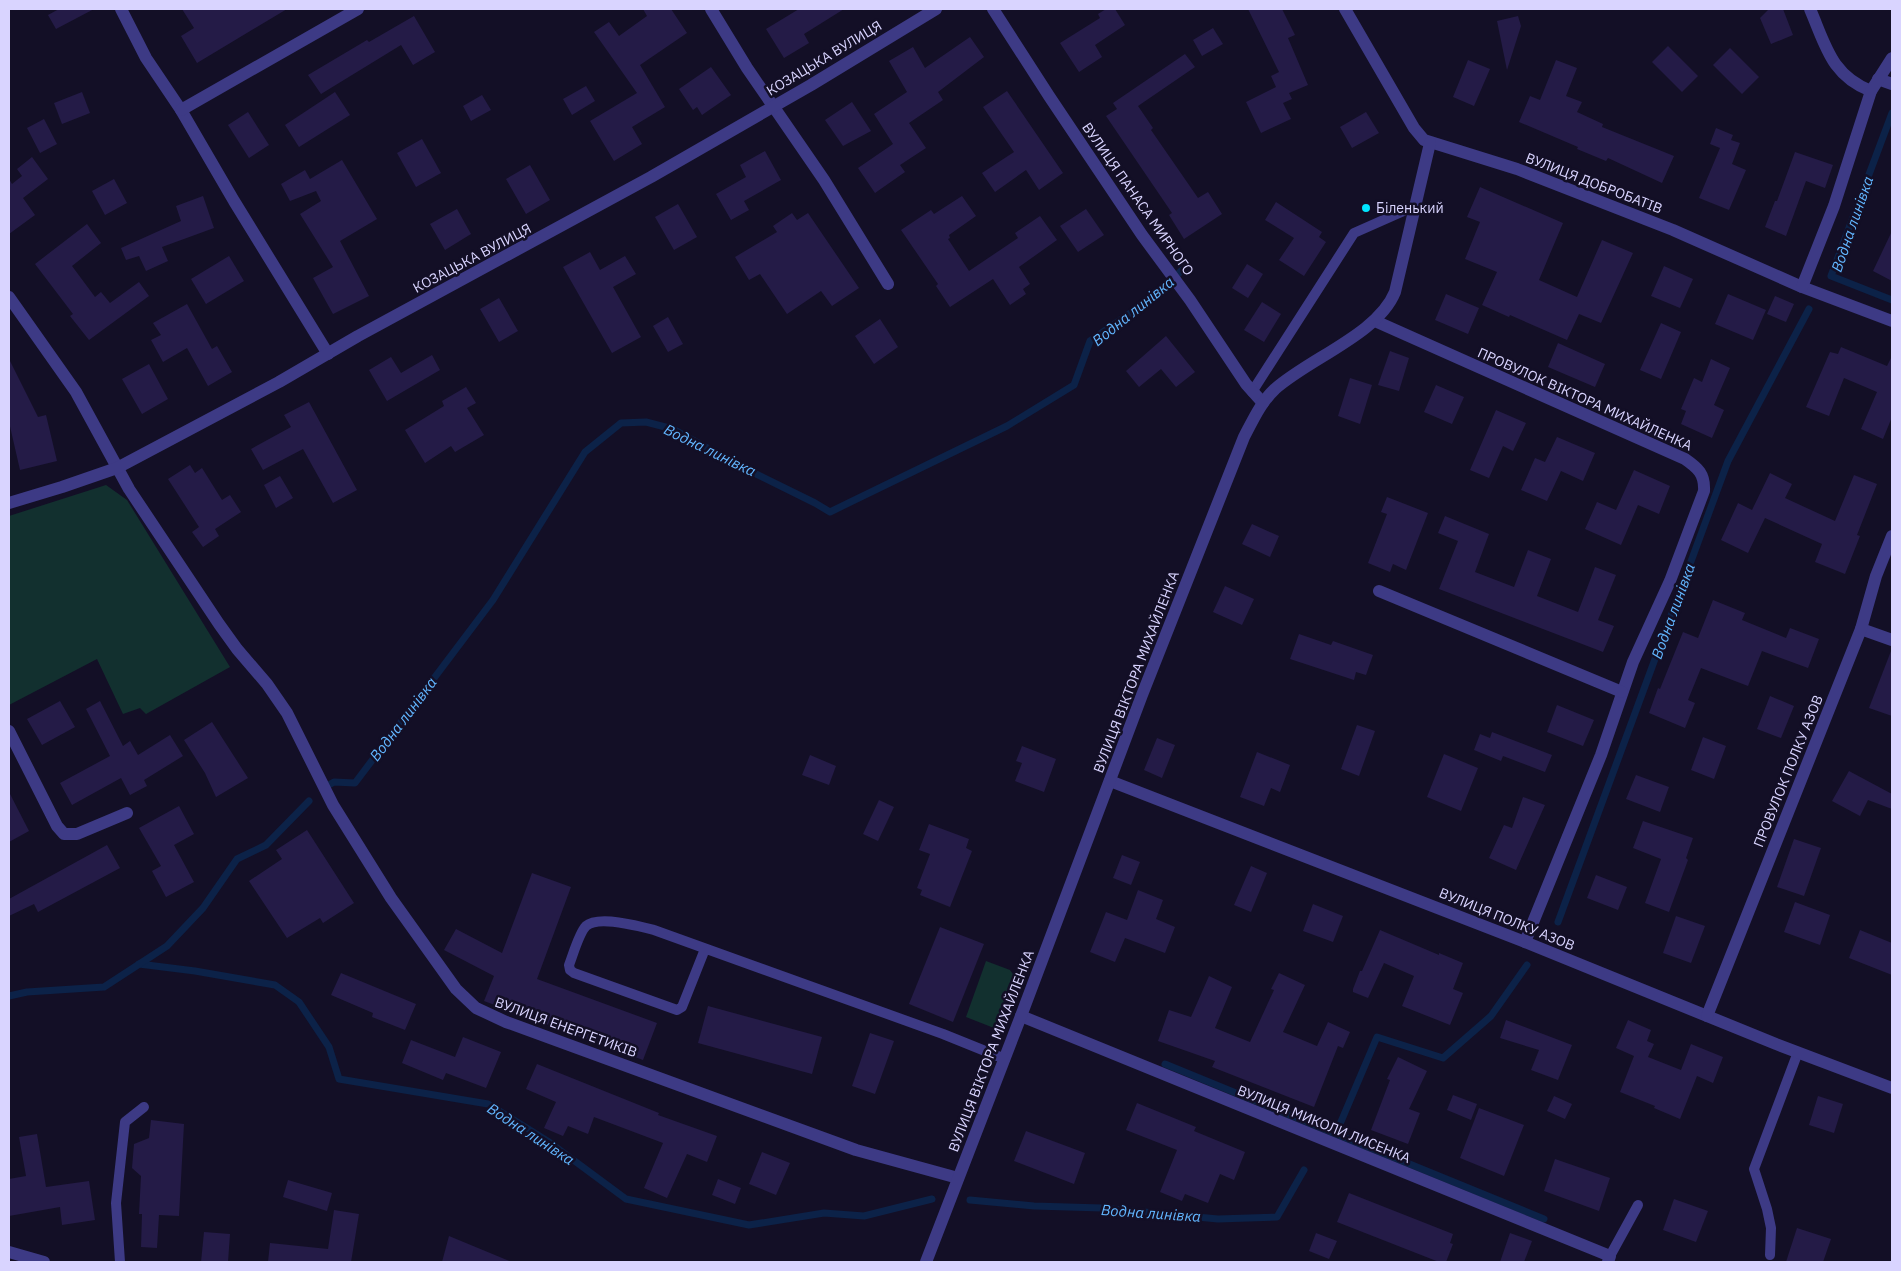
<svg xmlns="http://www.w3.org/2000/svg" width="1901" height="1271" font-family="'IBM Plex Sans',sans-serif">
<rect width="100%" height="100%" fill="#130f26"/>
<!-- green -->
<g fill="#12302f">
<polygon points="106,485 127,500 230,667 146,714 140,708 123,714 97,659 9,705 9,516"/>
<polygon points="986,961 1010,970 1015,977 994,1028 966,1017"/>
</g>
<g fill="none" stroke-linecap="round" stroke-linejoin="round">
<!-- stream -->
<g stroke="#0c2248" stroke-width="7">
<polyline points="1892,113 1831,276 1892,300"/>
<polyline points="327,786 334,782 355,783 493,600 585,452 621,423 646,422 673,429 740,466 815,503 830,512 1007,426 1074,385 1090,341 1158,294 1182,270"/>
<polyline points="1558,922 1728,461 1809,309"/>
<polyline points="139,964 195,971 275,985 299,1002 329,1047 339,1079 488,1104 549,1142 626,1199 749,1225 824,1213 864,1216 932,1199"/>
<polyline points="9,996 27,992 104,987 167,946 203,908 237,859 266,845 309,801"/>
<polyline points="1165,1064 1544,1219"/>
<polyline points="1340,1124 1377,1037 1443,1058 1491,1016 1527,965"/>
<polyline points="970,1200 1034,1206 1102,1208 1218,1219 1277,1217 1304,1170"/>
</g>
</g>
<!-- building -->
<g fill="#241b47">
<polygon points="59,9 94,9 56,29 48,15"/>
<polygon points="182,9 287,9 197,63 181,36 194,28"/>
<polygon points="643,9 671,9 687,33 640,65 665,107 632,127 642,144 614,161 590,121 637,93 594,32 609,22 619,36 647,16"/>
<polygon points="799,9 844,9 804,34 809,43 784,58 766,29"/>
<polygon points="1106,9 1115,9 1125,25 1095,45 1102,57 1079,72 1060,43 1100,18 1098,14"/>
<polygon points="1248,9 1282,9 1295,35 1288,38 1308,85 1289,93 1292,99 1283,103 1291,119 1261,133 1246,102 1276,87 1271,76 1279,72"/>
<polygon points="1769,9 1783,9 1793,35 1771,44 1760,18"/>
<polygon points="414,16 435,52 413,65 401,45 321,94 308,75 367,40 369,42"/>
<polygon points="1518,16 1521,26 1507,70 1497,21"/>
<polygon points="1213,28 1223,44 1202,56 1193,40"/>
<polygon points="970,37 984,57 938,92 943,100 909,123 926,148 900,165 905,172 875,193 858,168 893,144 874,114 907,92 889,61 913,47 925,68"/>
<polygon points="1668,46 1698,76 1682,92 1652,62"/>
<polygon points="1730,48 1759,77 1742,94 1713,65"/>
<polygon points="1185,54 1195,67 1138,106 1153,128 1151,130 1198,198 1208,192 1222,214 1184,239 1169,215 1172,213 1106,116 1117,109 1113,103"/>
<polygon points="1468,60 1490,69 1474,106 1453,97"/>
<polygon points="1556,60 1577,68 1566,96 1582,102 1577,112 1603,124 1602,127 1674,156 1662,183 1608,158 1606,161 1577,149 1578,147 1519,122 1530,96 1540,100"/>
<polygon points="711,67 731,95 702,115 697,107 693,110 679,89"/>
<polygon points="586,86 595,101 572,115 563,99"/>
<polygon points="1007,91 1063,173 1039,190 1026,170 995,192 982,173 1014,152 983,107"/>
<polygon points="82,92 90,113 62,124 54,103"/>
<polygon points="335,92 350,115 299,147 285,125"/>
<polygon points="482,95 491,110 471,121 463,106"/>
<polygon points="852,102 871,131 843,146 825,120"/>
<polygon points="248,112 269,145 249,158 228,125"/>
<polygon points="1366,112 1379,133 1352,148 1340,127"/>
<polygon points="44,119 57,144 40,153 27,128"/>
<polygon points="1716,128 1733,135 1731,140 1740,143 1732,164 1746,170 1729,210 1699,198 1720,148 1710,144"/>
<polygon points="422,139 441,173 416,187 397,153"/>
<polygon points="765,151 781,180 744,201 749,210 731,220 716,194 746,177 740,165"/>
<polygon points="1795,152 1833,165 1825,188 1806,181 1786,236 1765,227 1775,201 1777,201"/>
<polygon points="32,157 48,179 23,198 35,215 9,234 9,179 12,184 22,176 17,169"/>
<polygon points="342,160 377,219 340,241 369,296 333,314 313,278 333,267 300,214 321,201 316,191 290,201 281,184 305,170 310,179"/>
<polygon points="530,165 550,200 526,214 506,179"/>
<polygon points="114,179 127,203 105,215 92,191"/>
<polygon points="1480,187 1563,223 1539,280 1577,297 1602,240 1633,253 1601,323 1579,314 1567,340 1510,315 1509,317 1482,305 1497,272 1465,259 1480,222 1467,217"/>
<polygon points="203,196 214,228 162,247 168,261 146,271 139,256 126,260 121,248 181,221 176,206"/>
<polygon points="962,196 976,216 949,235 950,238 948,239 969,271 1018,238 1015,233 1040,216 1057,240 1019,267 1030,284 1023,289 1026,294 1010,305 993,279 950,307 936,286 938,284 901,230 931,210 934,214"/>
<polygon points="1276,202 1322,232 1319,237 1326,242 1304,276 1279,260 1294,238 1265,220"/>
<polygon points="678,204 697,237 674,250 655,217"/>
<polygon points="457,209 471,234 445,250 430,224"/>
<polygon points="1086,209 1104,235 1078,252 1060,226"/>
<polygon points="792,213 797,220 808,213 859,288 832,306 821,291 787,314 760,274 749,280 735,257 777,232 773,226"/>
<polygon points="87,224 101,243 72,266 95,297 101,292 110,303 139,282 149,296 89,340 70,316 73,314 35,264"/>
<polygon points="1892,231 1892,281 1873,271"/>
<polygon points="590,252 600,270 625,256 636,274 613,287 641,337 612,353 563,267"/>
<polygon points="229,256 244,281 206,304 191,279"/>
<polygon points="1247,264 1263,274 1248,298 1232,288"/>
<polygon points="1664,266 1693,279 1680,308 1651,296"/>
<polygon points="1446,294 1479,308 1468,334 1435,320"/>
<polygon points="1728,294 1766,310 1753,340 1715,324"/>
<polygon points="1775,296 1794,304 1786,322 1767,314"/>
<polygon points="499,298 518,331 499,342 480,309"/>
<polygon points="1262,302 1281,314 1264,342 1244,330"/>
<polygon points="187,304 212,349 217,346 232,372 208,386 187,348 163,362 151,340 161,335 153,323"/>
<polygon points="668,317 683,344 668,352 653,326"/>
<polygon points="880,319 898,347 874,364 855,336"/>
<polygon points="1661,323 1681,332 1661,379 1640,370"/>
<polygon points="1166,336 1195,372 1176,387 1161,369 1139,387 1126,371"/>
<polygon points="1558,343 1605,364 1595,387 1548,367"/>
<polygon points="1841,347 1887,366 1892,356 1892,417 1883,439 1861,429 1877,392 1844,378 1829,416 1806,407 1830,352 1838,354"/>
<polygon points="1390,351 1409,358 1399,391 1378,385"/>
<polygon points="432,355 440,370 387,401 369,370 391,357 401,373"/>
<polygon points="9,359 38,417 46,415 57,461 20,470 9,422"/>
<polygon points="1711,359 1730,368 1714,405 1724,410 1712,438 1681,424 1686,411 1681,409 1694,378 1702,382"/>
<polygon points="149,364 168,399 142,414 122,379"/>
<polygon points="1350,378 1372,385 1360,424 1338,416"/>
<polygon points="1436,385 1464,397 1452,424 1424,412"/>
<polygon points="466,387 476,403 467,408 484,435 455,452 451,446 425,463 405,430 444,406 442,401"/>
<polygon points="309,402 357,490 333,503 303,449 263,470 251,449 291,427 284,415"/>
<polygon points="1496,410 1526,423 1513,451 1503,446 1489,478 1470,470"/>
<polygon points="1557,437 1595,453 1583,481 1561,471 1547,501 1521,490 1535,458 1545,462"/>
<polygon points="190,465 195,473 202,468 222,500 230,495 241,512 215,529 219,536 203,547 192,532 199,527 168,479"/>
<polygon points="1634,470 1670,486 1659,514 1638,505 1621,545 1585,529 1597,502 1616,510"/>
<polygon points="1770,473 1792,484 1785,498 1835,521 1854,475 1877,484 1857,535 1860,536 1845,574 1815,562 1822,544 1765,518 1748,553 1721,540 1738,503 1752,510"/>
<polygon points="280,476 293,498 276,508 264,485"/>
<polygon points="1387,497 1428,513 1406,570 1393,564 1390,572 1368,563 1387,514 1381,512"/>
<polygon points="1445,516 1489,534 1475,572 1514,587 1528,550 1551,559 1537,596 1578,612 1595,567 1616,575 1598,620 1614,626 1603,652 1439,589 1458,541 1438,533"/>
<polygon points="1252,524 1279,536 1270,557 1242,544"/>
<polygon points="1225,586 1254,599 1242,625 1213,612"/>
<polygon points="1713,600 1745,613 1742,620 1786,638 1790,628 1819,639 1808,668 1762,651 1748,686 1701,668 1688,700 1695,703 1685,728 1649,713 1658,688 1660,689 1683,632 1698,638"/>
<polygon points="1299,634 1331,645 1333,641 1373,655 1366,675 1356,672 1354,680 1290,659"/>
<polygon points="1891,651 1892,652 1892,716 1869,708"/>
<polygon points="1770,696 1794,706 1781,738 1757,729"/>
<polygon points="60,701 75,727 42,745 27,719"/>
<polygon points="100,701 123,746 130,741 138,755 170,735 183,756 144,780 147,786 130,795 121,778 72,805 60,783 110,756 86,709"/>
<polygon points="1557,705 1594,720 1583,746 1547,732"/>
<polygon points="212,722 248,778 216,797 205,773 184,740"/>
<polygon points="1357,725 1375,731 1359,776 1341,769"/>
<polygon points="1492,732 1552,755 1545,772 1503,756 1501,761 1474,750 1480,734 1490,738"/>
<polygon points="1703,737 1726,746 1714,779 1691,770"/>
<polygon points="1157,738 1175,745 1162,778 1144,770"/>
<polygon points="1022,746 1056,759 1044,792 1015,781 1022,763 1016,761"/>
<polygon points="1257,752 1290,765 1280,792 1271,788 1264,806 1240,797"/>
<polygon points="1444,754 1478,768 1461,811 1427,797"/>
<polygon points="810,755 836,766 829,785 802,775"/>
<polygon points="1849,771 1892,794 1892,809 1868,800 1860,816 1832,801"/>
<polygon points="1636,775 1669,787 1660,812 1626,799"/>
<polygon points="9,792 29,831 9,842"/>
<polygon points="1523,797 1545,805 1516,870 1489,858 1504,825 1512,828"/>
<polygon points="879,800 894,807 878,841 863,834"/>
<polygon points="179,806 194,834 174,845 194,882 166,897 152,871 161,866 139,828"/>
<polygon points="1643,821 1693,838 1686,858 1688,860 1669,912 1645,903 1661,859 1633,848"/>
<polygon points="929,824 969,839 966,848 972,851 950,907 920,895 922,890 917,888 930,854 919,850"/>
<polygon points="307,830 354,903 323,923 320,918 287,938 249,881 282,859 276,850"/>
<polygon points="1794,839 1821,848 1804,896 1777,887"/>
<polygon points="107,845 120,868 38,912 34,904 9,916 9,899"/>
<polygon points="1122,855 1140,862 1131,885 1113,878"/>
<polygon points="1251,866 1267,873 1251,912 1234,905"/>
<polygon points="532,873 571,887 537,979 657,1023 643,1060 484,1001 494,976 444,950 456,929 502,953"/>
<polygon points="1596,875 1627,887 1618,910 1587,898"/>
<polygon points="1138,890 1163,900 1156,919 1175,927 1165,953 1125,938 1115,962 1090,952 1106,912 1127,920"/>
<polygon points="1795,902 1830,915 1820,945 1784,932"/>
<polygon points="1313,904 1343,916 1333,942 1303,931"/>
<polygon points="1676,916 1705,926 1691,963 1663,953"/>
<polygon points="940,927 984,944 953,1022 909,1004"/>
<polygon points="1380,930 1439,955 1439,953 1463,963 1453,989 1463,993 1450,1025 1402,1006 1414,976 1384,963 1368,998 1353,992 1353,989 1360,971 1362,971"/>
<polygon points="1860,930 1892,943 1892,975 1849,958"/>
<polygon points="341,973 416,1004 405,1030 372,1017 373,1013 331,995"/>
<polygon points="1279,973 1305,985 1283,1032 1317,1046 1328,1022 1350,1032 1343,1048 1338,1046 1314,1107 1212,1067 1215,1061 1158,1041 1169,1010 1191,1017 1209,976 1232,987 1215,1028 1250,1042 1274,990 1271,989"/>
<polygon points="708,1006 822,1037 812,1074 698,1043"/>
<polygon points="1506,1020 1572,1045 1558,1080 1531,1070 1539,1050 1500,1038"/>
<polygon points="1628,1020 1651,1030 1647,1041 1654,1044 1648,1057 1681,1070 1691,1044 1723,1057 1713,1083 1697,1076 1680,1119 1654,1108 1655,1106 1620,1092 1634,1056 1616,1048"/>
<polygon points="870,1033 894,1041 875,1094 852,1086"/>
<polygon points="463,1037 501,1052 486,1088 446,1073 443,1080 402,1063 411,1040 455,1057"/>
<polygon points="1398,1057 1427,1071 1409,1109 1420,1113 1408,1144 1371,1130 1390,1080 1387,1079"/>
<polygon points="537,1064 659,1113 658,1115 717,1136 707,1162 687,1154 667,1198 644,1188 663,1143 594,1117 588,1134 568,1126 563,1136 544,1128 556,1102 526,1089"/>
<polygon points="1453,1095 1477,1104 1471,1120 1447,1110"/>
<polygon points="1554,1096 1572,1104 1565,1119 1547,1111"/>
<polygon points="1818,1096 1843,1104 1834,1133 1809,1125"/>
<polygon points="1137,1103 1196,1127 1194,1131 1245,1152 1234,1180 1220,1174 1208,1203 1185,1194 1182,1201 1160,1192 1177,1150 1126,1130"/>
<polygon points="1479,1108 1524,1125 1504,1176 1460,1158"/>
<polygon points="151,1120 184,1124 179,1216 159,1215 157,1248 141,1247 142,1214 139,1214 141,1176 132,1168 134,1144 149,1138"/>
<polygon points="1026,1131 1085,1153 1074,1184 1014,1161"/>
<polygon points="37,1134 46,1187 89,1181 95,1220 62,1225 60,1207 9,1216 9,1179 26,1176 19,1137"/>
<polygon points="762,1152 790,1163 776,1195 749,1184"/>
<polygon points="1555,1159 1610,1178 1599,1211 1544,1191"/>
<polygon points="718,1179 741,1188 735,1204 712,1195"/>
<polygon points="288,1180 332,1193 327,1211 283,1197"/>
<polygon points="1349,1193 1453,1234 1450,1243 1453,1244 1446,1262 1439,1262 1337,1222"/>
<polygon points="1674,1199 1708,1211 1696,1242 1663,1230"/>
<polygon points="334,1210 359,1214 351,1262 268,1262 270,1243 328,1249"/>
<polygon points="1797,1228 1831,1239 1823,1262 1786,1262"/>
<polygon points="204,1232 230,1234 228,1262 201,1262"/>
<polygon points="1316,1233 1337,1241 1329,1259 1309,1251"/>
<polygon points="1510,1233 1532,1241 1524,1262 1500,1262"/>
<polygon points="449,1236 512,1262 442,1262"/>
</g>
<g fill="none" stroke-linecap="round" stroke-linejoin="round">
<!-- service -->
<g stroke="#3d3a85" stroke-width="10">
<polyline points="1252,392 1354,233 1415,206"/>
<path d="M705,949l-23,58 -5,3 -103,-37 -4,-3 -1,-5c4,-10 10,-32 17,-39 12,-11 53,0 68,4l289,104 62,25"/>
<polyline points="1770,1255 1771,1228 1767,1209 1754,1169 1798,1052"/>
<polyline points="1610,1256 1638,1205"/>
<polyline points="120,1262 116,1203 125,1122 144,1107"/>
</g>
<!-- minor -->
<g stroke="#3d3a85" stroke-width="12">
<polyline points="121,9 146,58 181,110 234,201 328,354"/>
<polyline points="711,9 747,68 824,180 888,284"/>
<polyline points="993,9 1049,96 1142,235 1190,300 1246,384 1263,403"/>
<polyline points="1345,9 1414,128 1424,140 1517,169 1591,198 1673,230 1802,287 1892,321"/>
<path d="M1810,9c16,37 21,66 61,82"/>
<polyline points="1878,79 1892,84"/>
<polyline points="181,110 358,9"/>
<polyline points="1802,287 1834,206 1871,91 1892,58"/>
<polyline points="9,297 76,392 129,489 219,624 237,649 267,684 287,713 333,805 391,898 456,989 476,1008 506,1022 856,1150 958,1178"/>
<path d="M1375,321l310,138c13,9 20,15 19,32l-34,90 -37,81 -32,93 -76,187"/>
<polyline points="9,503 62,487 117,468 279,382 358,336 651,177 811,85 936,9"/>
<polyline points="1379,591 1622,692"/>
<polyline points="1861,629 1892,640"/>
<polyline points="9,731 57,826 64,834 77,834 127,813"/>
<polyline points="1110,781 1525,942 1776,1044 1892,1088"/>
<polyline points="1021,1016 1610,1256 1608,1262"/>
<polyline points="1707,1016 1861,629 1876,576 1892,536"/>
<path d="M926,1262l95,-246 121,-321 102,-258c9,-17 17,-35 31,-48 35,-31 103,-55 120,-97l35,-149"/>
</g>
<!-- tertiary -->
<polyline stroke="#3d3a85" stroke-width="12" points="9,1252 44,1262"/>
</g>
<!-- markers -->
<circle fill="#00e5ff" stroke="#130f26" stroke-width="2" cx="1366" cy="208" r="5"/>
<g text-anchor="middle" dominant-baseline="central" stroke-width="5" stroke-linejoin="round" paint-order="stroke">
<!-- street labels -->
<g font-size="14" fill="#d9d4ff" stroke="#130f26">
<text transform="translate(824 58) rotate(-31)">КОЗАЦЬКА ВУЛИЦЯ</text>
<text transform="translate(1594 183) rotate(21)">ВУЛИЦЯ ДОБРОБАТІВ</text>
<text transform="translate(1138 199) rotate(55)">ВУЛИЦЯ ПАНАСА МИРНОГО</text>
<text transform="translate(472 258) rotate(-28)">КОЗАЦЬКА ВУЛИЦЯ</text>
<text transform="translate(1585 399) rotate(24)">ПРОВУЛОК ВІКТОРА МИХАЙЛЕНКА</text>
<text transform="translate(1136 672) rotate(-69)">ВУЛИЦЯ ВІКТОРА МИХАЙЛЕНКА</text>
<text transform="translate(1788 771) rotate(-68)">ПРОВУЛОК ПОЛКУ АЗОВ</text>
<text transform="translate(1507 919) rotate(22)">ВУЛИЦЯ ПОЛКУ АЗОВ</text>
<text transform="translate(566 1027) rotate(20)">ВУЛИЦЯ ЕНЕРГЕТИКІВ</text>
<text transform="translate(991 1051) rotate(-69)">ВУЛИЦЯ ВІКТОРА МИХАЙЛЕНКА</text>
<text transform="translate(1324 1124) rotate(22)">ВУЛИЦЯ МИКОЛИ ЛИСЕНКА</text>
</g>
<!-- poi labels -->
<g font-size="14" fill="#d9d4ff" stroke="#130f26" text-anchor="start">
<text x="1376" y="208">Біленький</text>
</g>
<!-- water labels -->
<g font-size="15" font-style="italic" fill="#62b6ff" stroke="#130f26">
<text transform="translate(1852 224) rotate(-71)">Водна линівка</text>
<text transform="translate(1133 311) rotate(-39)">Водна линівка</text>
<text transform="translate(710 450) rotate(26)">Водна линівка</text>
<text transform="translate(1673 611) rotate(-70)">Водна линівка</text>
<text transform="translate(403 719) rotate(-53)">Водна линівка</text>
<text transform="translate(531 1134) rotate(33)">Водна линівка</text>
<text transform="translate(1151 1213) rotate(4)">Водна линівка</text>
</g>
</g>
<!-- border -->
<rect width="1901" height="1271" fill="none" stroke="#d9d4ff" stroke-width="20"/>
</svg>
